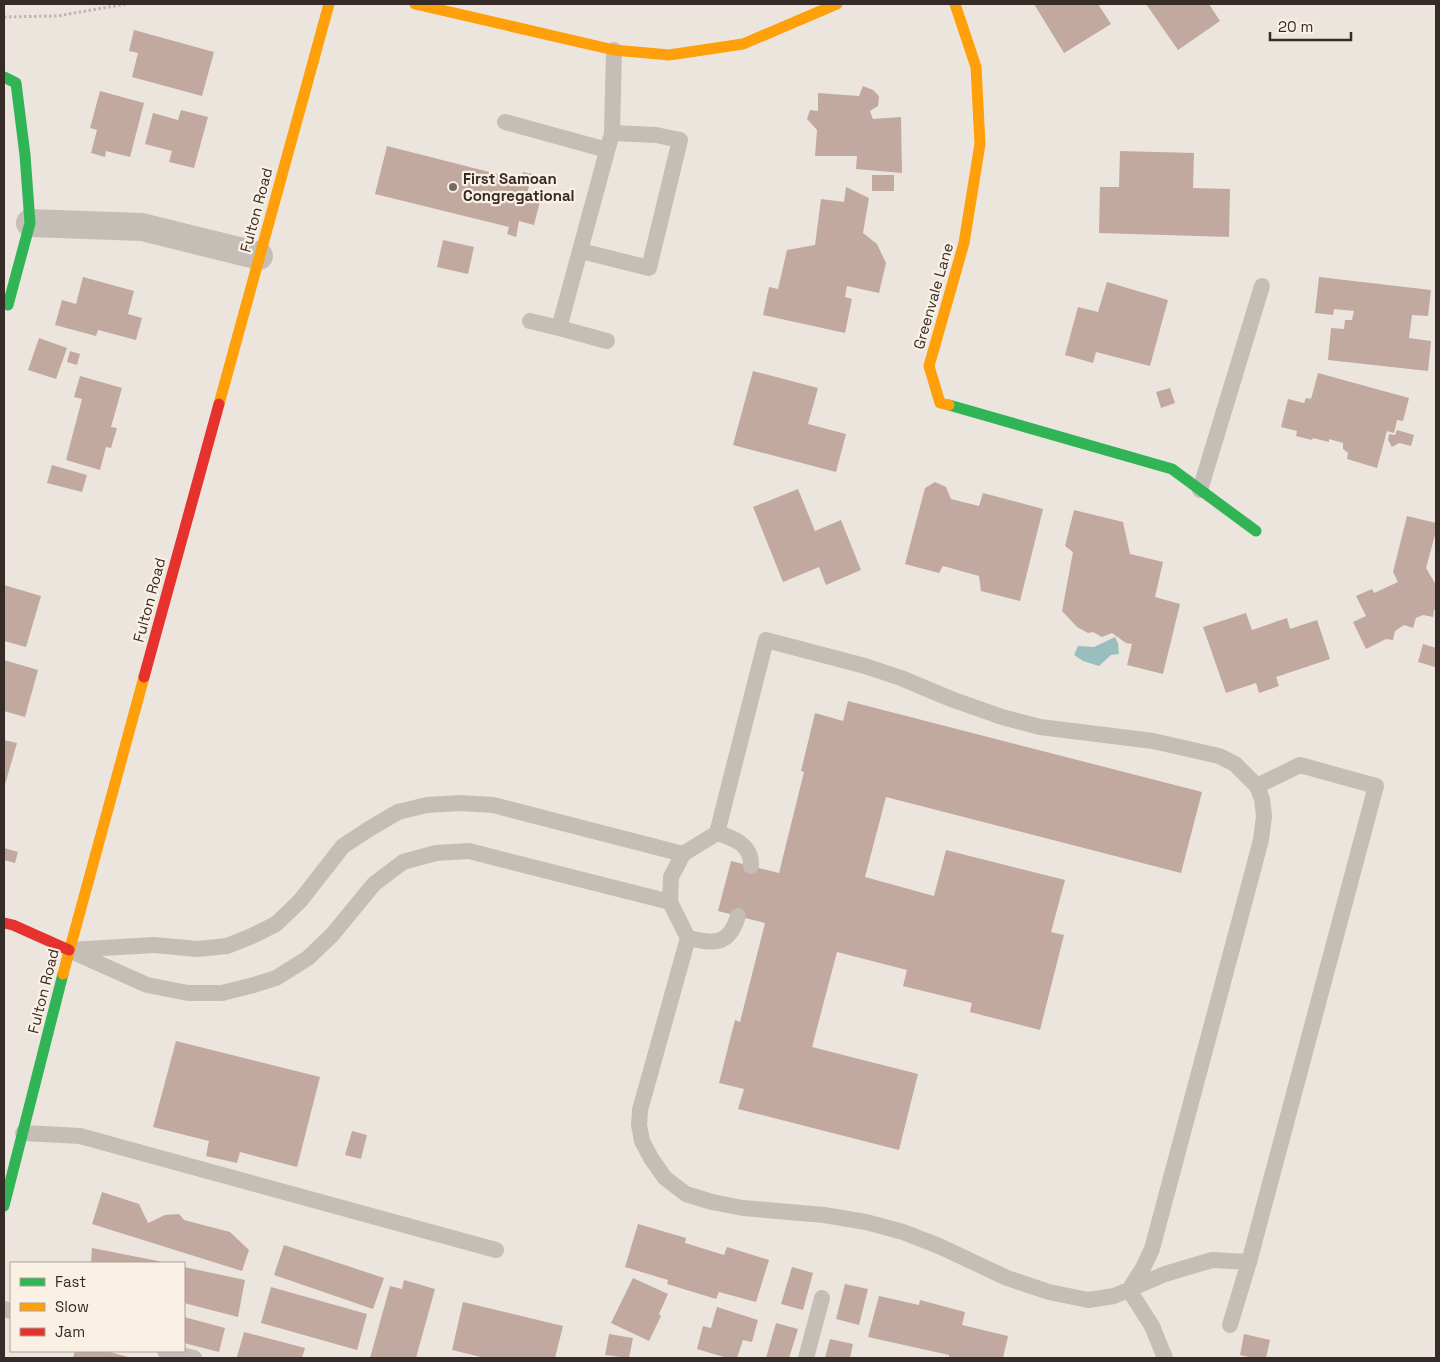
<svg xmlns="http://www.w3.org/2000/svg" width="1440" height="1362" font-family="'Space Grotesk',sans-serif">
<rect width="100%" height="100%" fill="#ece5de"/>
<!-- water -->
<polygon fill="#99bebe" points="1115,637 1118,643 1119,654 1111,655 1099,666 1083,661 1074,655 1078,646 1094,647"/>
<!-- building -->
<g fill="#c1a99f">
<polygon points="1034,4 1098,4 1111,24 1064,53"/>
<polygon points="1146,4 1209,4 1220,21 1178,50"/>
<polygon points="134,30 214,52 202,96 132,77 138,53 129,51"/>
<polygon points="863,86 873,90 879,96 878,106 870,111 873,119 901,117 902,173 856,169 857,156 815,156 817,130 807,119 810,110 818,111 818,93 859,96"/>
<polygon points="100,91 144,103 130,157 106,151 105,157 91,153 97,130 90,128"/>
<polygon points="181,110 208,117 194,168 169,162 172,151 145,144 153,113 178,120"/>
<polygon points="387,146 521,180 523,172 532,174 527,194 541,197 534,225 519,221 516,237 507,234 509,227 375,194"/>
<polygon points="1120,151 1194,153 1193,188 1230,189 1229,237 1099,233 1100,187 1119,187"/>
<rect x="872" y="175" width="22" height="16"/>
<polygon points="846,187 869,198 863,233 877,244 886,263 879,293 847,286 845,297 852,299 845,333 763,315 769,287 778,289 787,250 815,245 821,199 844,202"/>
<polygon points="443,240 474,247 468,274 437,267"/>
<polygon points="83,277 134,291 128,314 142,318 136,340 98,330 96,336 55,325 62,300 76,304"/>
<polygon points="1319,277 1431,290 1428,316 1412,315 1409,338 1431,341 1428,371 1328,360 1331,328 1344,329 1345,320 1352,320 1354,311 1334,309 1333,315 1315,313"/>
<polygon points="1107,282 1168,300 1150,366 1096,352 1093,363 1065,355 1078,307 1098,312"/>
<polygon points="39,338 67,348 56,379 28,370"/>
<polygon points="70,351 80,354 77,365 67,362"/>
<polygon points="753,371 818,388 808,424 846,434 836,472 733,445"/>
<polygon points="1318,373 1409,398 1403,421 1397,420 1394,433 1387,431 1377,468 1347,459 1348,453 1343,449 1343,443 1329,439 1329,442 1313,438 1312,440 1296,436 1297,431 1281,427 1288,399 1304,403 1306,398 1311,399"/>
<polygon points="80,376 122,388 111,427 117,428 111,448 106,447 100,470 66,460 82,399 74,397"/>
<polygon points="1170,388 1175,403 1161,408 1156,392"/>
<polygon points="1397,430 1414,435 1411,446 1399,443 1392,447 1388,440 1389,434 1395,435"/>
<polygon points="52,465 87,475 82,492 47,483"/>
<polygon points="935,482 946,487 951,499 979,506 983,493 1043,509 1020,601 981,591 979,576 943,566 939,573 905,564 925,488"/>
<polygon points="798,489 815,531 841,520 861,570 826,585 819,567 783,582 753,507"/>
<polygon points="1074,510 1123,522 1130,554 1163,562 1155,597 1180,604 1163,674 1127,665 1132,644 1126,643 1112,633 1102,637 1093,632 1088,633 1077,627 1062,611 1073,552 1065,546"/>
<polygon points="1407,516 1436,523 1436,531 1426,568 1436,585 1436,608 1434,610 1433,617 1423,615 1416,618 1413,628 1404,625 1395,631 1393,640 1386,639 1366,649 1353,622 1366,616 1356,596 1372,589 1374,593 1398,582 1393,572"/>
<polygon points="4,585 41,596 26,647 4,641"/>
<polygon points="1246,613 1252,630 1287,618 1290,629 1317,620 1330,659 1276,677 1279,686 1259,693 1256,683 1226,693 1203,627"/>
<polygon points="1423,644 1436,648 1435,667 1418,662"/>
<polygon points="4,660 38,670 25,717 4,711"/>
<polygon points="848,701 1202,792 1181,873 886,797 865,877 934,896 946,850 1065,880 1051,932 1064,935 1040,1030 970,1012 972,1003 903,986 907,970 837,952 812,1047 918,1074 899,1150 738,1109 744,1089 719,1083 735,1020 740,1022 765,923 718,911 731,861 779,873 804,772 801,771 815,713 843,721"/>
<polygon points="4,740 17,743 4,788"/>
<polygon points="4,848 18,852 15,863 4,860"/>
<polygon points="176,1041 320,1077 297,1167 240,1152 237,1163 206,1156 209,1141 153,1127"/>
<polygon points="352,1131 367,1135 361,1159 345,1155"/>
<polygon points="102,1192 139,1204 148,1223 165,1215 179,1214 184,1220 230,1232 249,1250 242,1271 92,1224"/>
<polygon points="638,1224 686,1238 685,1243 724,1255 727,1247 769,1260 756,1302 719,1292 716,1299 667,1284 668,1280 625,1267"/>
<polygon points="284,1245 384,1278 373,1309 274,1275"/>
<polygon points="92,1248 163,1262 163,1263 91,1263"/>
<polygon points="184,1267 245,1280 238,1317 184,1303"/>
<polygon points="792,1267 813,1273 803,1310 781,1304"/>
<polygon points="633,1278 668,1294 659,1314 661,1316 649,1341 611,1323"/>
<polygon points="404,1280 435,1289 416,1358 370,1358 390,1286 402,1289"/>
<polygon points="845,1284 868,1289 859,1325 836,1319"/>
<polygon points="271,1287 367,1314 357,1350 261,1323"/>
<polygon points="879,1296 919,1305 920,1300 965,1312 962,1325 1008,1336 1003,1358 949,1358 949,1355 868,1337"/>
<polygon points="463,1302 563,1326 555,1358 485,1358 452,1350"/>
<polygon points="717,1307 758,1320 752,1342 743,1340 737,1358 727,1358 697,1349 703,1326 711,1328"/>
<polygon points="184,1317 225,1328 219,1352 184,1343"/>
<polygon points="776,1323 798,1329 789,1358 766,1358"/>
<polygon points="244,1332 305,1348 302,1358 243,1358 237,1357"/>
<polygon points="609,1334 633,1338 629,1358 605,1355"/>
<polygon points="1244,1334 1270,1340 1266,1358 1254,1358 1240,1355"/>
<polygon points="830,1339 853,1344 850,1358 825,1358"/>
<polygon points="75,1351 106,1351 132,1358 73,1358"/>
</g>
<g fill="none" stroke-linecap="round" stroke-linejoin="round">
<!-- path -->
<polyline stroke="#beb6b0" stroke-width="3" stroke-dasharray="2.5 2.5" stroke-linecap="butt" points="4,17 57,16 126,4"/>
<!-- lane -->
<g stroke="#c5beb7" stroke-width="16">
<polyline points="505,122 607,150"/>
<polyline points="581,251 649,268 680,140 656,135 612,133"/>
<polyline points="530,321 559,328 612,133 614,50"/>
<polyline points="559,328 607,341"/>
<polyline points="1200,490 1262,286"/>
<path d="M717,833c17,5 35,12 34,33"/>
<path d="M688,938c26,6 41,8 50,-22"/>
<polyline points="69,950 154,945 197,949 227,946 252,936 276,924 300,901 343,846 369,829 398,812 427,805 460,803 493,805 683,854"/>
<polyline points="71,951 147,985 188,993 222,993 254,985 276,978 308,958 332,935 374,884 403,862 436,853 469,851 670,902"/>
<polyline points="23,1133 80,1136 496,1250"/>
<polyline points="1249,1262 1376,786 1300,765 1257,786"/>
<polyline points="1129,1290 1143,1268 1152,1249 1261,840 1264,816 1262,799 1257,786 1235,764 1219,756 1153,741 1040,727 1002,717 951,699 901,678 865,666 766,640 717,833 683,854 671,877 670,902 688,938 640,1110 639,1125 642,1141 651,1158 665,1178 686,1194 712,1202 743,1208 824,1215 866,1222 903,1232 939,1246 1007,1278 1049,1292 1088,1300 1114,1296 1165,1274 1212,1260 1249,1262 1230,1325"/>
<polyline points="1129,1290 1152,1326 1165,1358"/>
<polyline points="4,1309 11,1311"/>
<polyline points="165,1351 194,1358"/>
<polyline points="806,1358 822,1298"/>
</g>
<!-- street -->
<polyline stroke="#c5beb7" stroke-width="28" points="30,223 142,227 259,256"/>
<!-- fast -->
<g stroke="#30b455" stroke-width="11">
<polyline points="4,77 16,83 25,155 30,223 8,305"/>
<polyline points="949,405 1172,469 1256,531"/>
<polyline points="4,1206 63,974"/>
</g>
<!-- slow -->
<g stroke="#ff9f0a" stroke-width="11">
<polyline points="415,4 614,50 669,55 743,44 837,4"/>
<polyline points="219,404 329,4"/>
<polyline points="949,405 940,403 929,366 964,243 980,144 976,67 955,4"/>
<polyline points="63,974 144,677"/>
</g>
<!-- jam -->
<g stroke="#e5322d" stroke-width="11">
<polyline points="144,677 219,404"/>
<polyline points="4,923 13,925 69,950"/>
</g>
</g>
<!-- markers -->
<circle fill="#766c66" stroke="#faf0e4" stroke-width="2" cx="453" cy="187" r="5"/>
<g text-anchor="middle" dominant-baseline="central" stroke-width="4.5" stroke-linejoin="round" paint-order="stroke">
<!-- poi labels -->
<g font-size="15" font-weight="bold" fill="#362b26" stroke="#faf0e4" text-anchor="start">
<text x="463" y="178">First Samoan<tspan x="463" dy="17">Congregational</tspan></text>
</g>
<!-- street labels -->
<g font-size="15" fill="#362b26" stroke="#faf0e4">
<text transform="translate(256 210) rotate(-75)">Fulton Road</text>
<text transform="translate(933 296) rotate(-74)">Greenvale Lane</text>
<text transform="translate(149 600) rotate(-75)">Fulton Road</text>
<text transform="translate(43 991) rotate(-76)">Fulton Road</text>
</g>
</g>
<!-- border -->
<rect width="1440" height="1362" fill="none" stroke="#362b26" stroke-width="10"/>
<!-- legend -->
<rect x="10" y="1262" width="175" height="90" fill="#faf0e4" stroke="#aca198"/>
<rect x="20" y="1278" width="25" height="8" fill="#30b455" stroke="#aca198"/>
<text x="55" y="1287" font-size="15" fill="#362b26">Fast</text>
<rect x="20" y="1303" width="25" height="8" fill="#ff9f0a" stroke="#aca198"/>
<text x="55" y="1312" font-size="15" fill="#362b26">Slow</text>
<rect x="20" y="1328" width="25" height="8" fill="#e5322d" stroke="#aca198"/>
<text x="55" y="1337" font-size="15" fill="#362b26">Jam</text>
<!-- scale -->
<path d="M1270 32v8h81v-8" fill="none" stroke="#362b26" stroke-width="2.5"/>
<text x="1278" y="32" font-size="15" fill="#362b26" stroke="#faf0e4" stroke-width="4" paint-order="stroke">20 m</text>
</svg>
